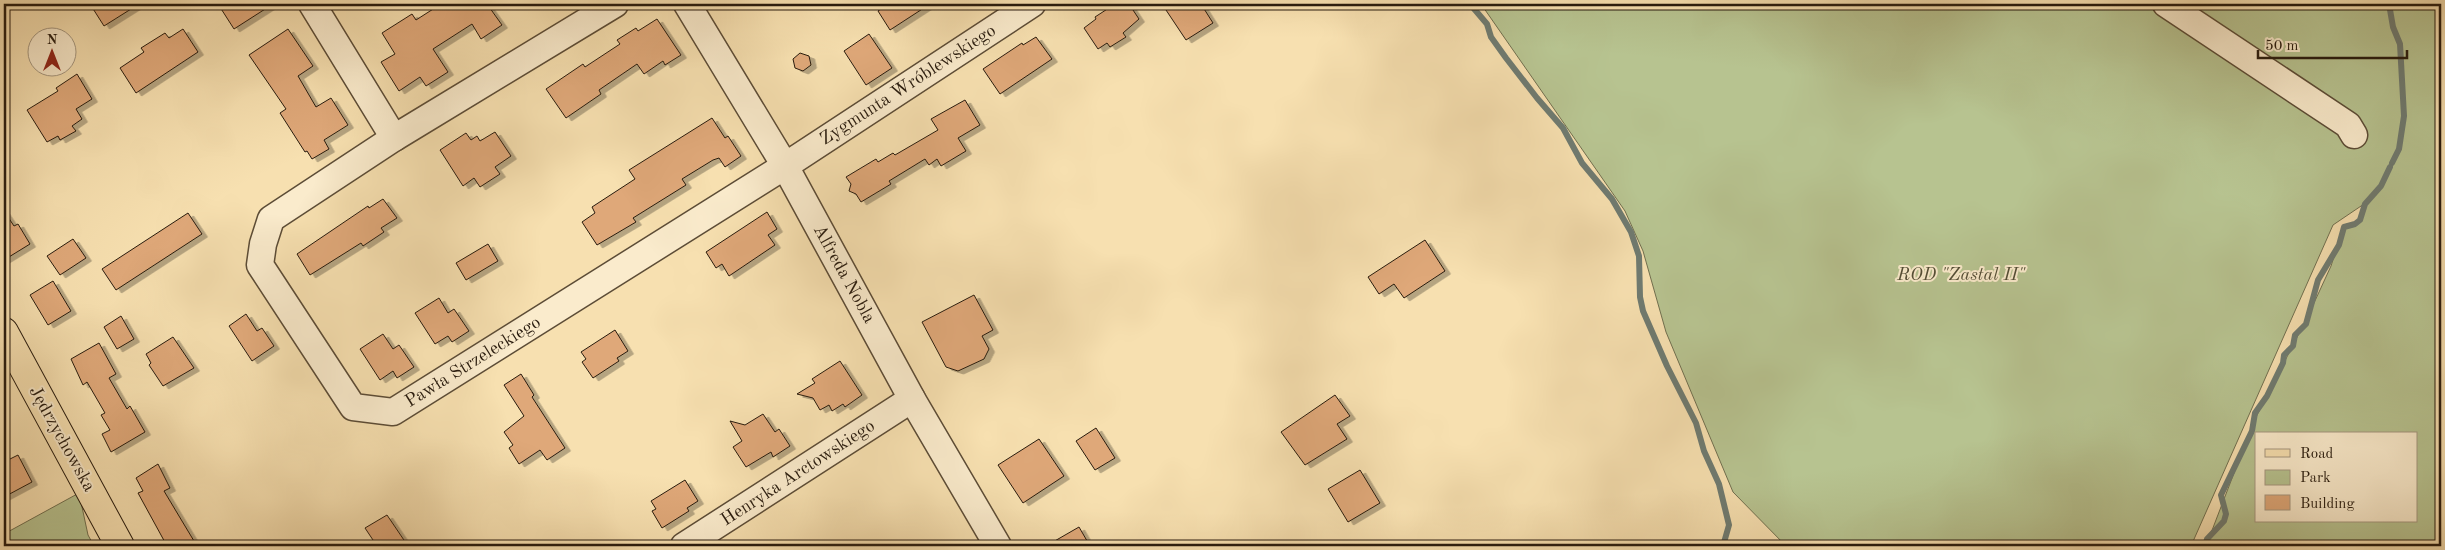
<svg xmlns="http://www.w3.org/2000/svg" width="2445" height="550" font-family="'Old Standard TT',serif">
<defs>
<filter id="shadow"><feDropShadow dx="5.5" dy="3" stdDeviation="0" flood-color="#0004"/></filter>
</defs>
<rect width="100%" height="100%" fill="#f7e0b0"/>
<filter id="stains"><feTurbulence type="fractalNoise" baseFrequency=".004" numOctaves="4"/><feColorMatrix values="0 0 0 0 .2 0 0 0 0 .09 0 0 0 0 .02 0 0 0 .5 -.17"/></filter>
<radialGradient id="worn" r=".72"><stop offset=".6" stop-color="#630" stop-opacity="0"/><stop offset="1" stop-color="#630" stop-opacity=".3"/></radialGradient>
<!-- green -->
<g fill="#b7c390" stroke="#706f4f" fill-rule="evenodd">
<path d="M1481,4h960v542h-235l48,-125 54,-105 23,-50 12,-37 15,-7 6,-18 -31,21 -142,321h-405l-53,-54 -67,-160 -23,-81 -18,-40zM2256,434h160v87h-160z"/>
<polygon points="79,493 88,535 94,546 4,546 4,534"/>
</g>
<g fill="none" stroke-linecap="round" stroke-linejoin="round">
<!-- stream -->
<g stroke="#6f7b71" stroke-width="6">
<polyline points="1470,4 1487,24 1491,37 1506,58 1537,98 1563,128 1582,163 1612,199 1631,232 1639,256 1640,297 1643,311 1667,366 1696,423 1704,451 1719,484 1729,525 1723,546"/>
<polyline points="2389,4 2393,27 2400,44 2404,116 2399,149 2392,163"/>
<polyline points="2205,546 2207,539 2224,521 2226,514 2221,495 2252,431 2255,413 2267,396 2283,363 2284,355 2293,346 2295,335 2306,324 2318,280 2339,245 2344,227 2355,224 2360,220 2365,204 2381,186 2390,167"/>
</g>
</g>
<!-- building -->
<g fill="#dfa879" stroke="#281b0e" filter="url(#shadow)">
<polygon points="90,4 139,4 104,26"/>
<polygon points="218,4 273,4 234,29"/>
<polygon points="441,4 487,4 502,25 481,39 472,24 433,49 448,72 426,86 420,77 399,91 381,62 395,54 382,33 412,14 416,20"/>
<polygon points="888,4 930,4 890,30 878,11"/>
<polygon points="1115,4 1129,4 1139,19 1123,33 1126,37 1110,47 1107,43 1098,49 1084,28 1096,19 1095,17"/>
<polygon points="1162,4 1201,4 1213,23 1186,40"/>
<polygon points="657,19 681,55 665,65 663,61 644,74 637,64 599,90 601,94 566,118 546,89 583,64 585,67 620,44 617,40 636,28 638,31"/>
<polygon points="183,29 198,52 136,93 120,68 144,52 141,48 165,33 169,38"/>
<polygon points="288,29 313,66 298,76 316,107 331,98 348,125 324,140 329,149 312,159 307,151 305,152 280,113 286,109 249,55"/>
<polygon points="869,34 892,68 866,85 844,51"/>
<polygon points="1036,37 1052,59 1000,94 983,69 1022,43 1023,45"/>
<polygon points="800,53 809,56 811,65 803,71 795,68 793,59"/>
<polygon points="77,74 92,99 76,109 82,119 72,126 76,131 60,140 58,136 47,142 27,110 58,91 56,88"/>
<polygon points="965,100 980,125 958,138 966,151 941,166 937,159 929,165 925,159 889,181 891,184 861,202 856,194 849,191 851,184 846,177 876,159 878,162 893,153 895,155 938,130 931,119"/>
<polygon points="712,118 725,138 728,136 741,156 725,167 719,158 713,160 682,179 686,185 633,218 636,222 597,245 582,222 595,213 592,207 635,179 629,170"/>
<polygon points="495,132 511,156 495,167 500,174 480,187 474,178 463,186 440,150 466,133 471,140 477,136 480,141"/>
<polygon points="383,199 397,218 381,228 384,232 363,246 361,243 310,275 297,254 368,206 369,208"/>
<polygon points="4,211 14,226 18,224 30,244 4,260"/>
<polygon points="767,212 777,229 768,235 775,245 729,276 722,264 716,268 706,252"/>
<polygon points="188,213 202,234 116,290 102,269"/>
<polygon points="73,239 86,258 60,275 47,256"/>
<polygon points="1425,240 1445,271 1404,298 1394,284 1379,294 1368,277"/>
<polygon points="488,244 498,261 466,280 456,263"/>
<polygon points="53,281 71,311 48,325 30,295"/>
<polygon points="974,295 993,330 982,336 989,349 984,359 958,371 946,367 922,322"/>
<polygon points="439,298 448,313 454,309 469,331 452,342 448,336 435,344 415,313"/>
<polygon points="246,314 257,331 262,328 274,346 252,361 229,326"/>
<polygon points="121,316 134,339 117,349 104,327"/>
<polygon points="615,330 628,351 617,358 619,361 593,378 582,362 586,359 581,352"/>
<polygon points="383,334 393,349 399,345 414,367 397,378 393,371 380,380 360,349"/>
<polygon points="173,337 194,368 163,386 149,365 151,363 146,354"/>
<polygon points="99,343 116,374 109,378 127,409 130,406 145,432 111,452 102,434 110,430 101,415 105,413 87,382 83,385 71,359"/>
<polygon points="840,361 862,395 845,407 843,404 832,411 829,405 820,410 813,398 797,394 815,383 812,379"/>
<polygon points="521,374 534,395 532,397 565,448 547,460 540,450 519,464 509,448 513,445 504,432 524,416 504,385"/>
<polygon points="1335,395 1350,416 1337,424 1347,439 1305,465 1281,432"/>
<polygon points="763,414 775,432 779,429 790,446 773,457 771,452 746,467 733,447 742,441 730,421 745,425"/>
<polygon points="1096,428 1115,458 1095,470 1076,441"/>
<polygon points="1039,439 1064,476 1023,503 998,465"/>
<polygon points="18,455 32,482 4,497 4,462"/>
<polygon points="158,464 170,488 164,491 197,546 167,546 138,493 143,491 136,478"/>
<polygon points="1360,470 1380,503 1348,522 1328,489"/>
<polygon points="685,480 698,501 687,508 689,511 662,528 652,511 656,509 651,501"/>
<polygon points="387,515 408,546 377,546 365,528"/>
<polygon points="1079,527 1090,546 1046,546"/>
</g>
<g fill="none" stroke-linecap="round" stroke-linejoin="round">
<!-- minor casing -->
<g stroke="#5c4c36" stroke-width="29">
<g id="minor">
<polyline points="312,4 394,138"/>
<polyline points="615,4 394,138 271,219 263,244 260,265 353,407 393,412 785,166 1032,4"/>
<polyline points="687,4 785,166 912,399 998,546"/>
<polyline points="2166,4 2348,125 2354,135"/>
<polyline points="684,546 912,399"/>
</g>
</g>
<!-- major casing -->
<g stroke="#281b0e" stroke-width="30">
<polyline id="major" points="4,332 120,546"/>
</g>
<!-- minor -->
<use href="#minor" stroke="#faebcc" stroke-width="26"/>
<!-- major -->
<use href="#major" stroke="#f7e0b0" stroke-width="28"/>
</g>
<g text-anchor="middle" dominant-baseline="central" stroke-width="4" stroke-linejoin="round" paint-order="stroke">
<!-- street labels -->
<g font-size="18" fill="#281b0e" stroke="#faebcc">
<text transform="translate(908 85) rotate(-33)">Zygmunta Wróblewskiego</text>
<text transform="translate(844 274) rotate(61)">Alfreda Nobla</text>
<text transform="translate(473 362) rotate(-32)">Pawła Strzeleckiego</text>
<text transform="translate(62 439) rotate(61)">Jędrzychowska</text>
<text transform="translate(798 473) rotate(-33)">Henryka Arctowskiego</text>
</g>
<!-- park labels -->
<g font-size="18" font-style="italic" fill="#534d35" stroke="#faebcc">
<text x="1961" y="275">ROD "Zastal II"</text>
</g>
</g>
<!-- margin -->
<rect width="2445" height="550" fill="none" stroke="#f7e0b0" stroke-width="20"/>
<rect x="5" y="5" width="2435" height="540" fill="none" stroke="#281b0e" stroke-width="2.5"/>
<rect x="10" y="10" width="2425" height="530" fill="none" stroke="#281b0e"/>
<!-- legend -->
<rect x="2255" y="432" width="162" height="90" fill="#faebcc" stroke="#a69880"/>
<rect x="2265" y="449" width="25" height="8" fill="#f7e0b0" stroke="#a69880"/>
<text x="2300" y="458" font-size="15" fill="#281b0e">Road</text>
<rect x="2265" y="470" width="25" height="15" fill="#b7c390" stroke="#a69880"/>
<text x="2300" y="482" font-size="15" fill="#281b0e">Park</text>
<rect x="2265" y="495" width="25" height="15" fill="#dfa879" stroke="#a69880"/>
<text x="2300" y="508" font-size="15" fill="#281b0e">Building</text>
<!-- north arrow -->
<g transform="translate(52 52)"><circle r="24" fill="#faebcc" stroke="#a69880"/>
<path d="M0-4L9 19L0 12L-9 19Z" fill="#8f2418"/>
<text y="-8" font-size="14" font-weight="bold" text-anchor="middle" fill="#281b0e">N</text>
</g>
<!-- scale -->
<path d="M2258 50v8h149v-8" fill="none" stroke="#281b0e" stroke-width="2.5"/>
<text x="2265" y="50" font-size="15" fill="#281b0e" stroke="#faebcc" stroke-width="4" paint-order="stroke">50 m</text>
<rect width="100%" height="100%" filter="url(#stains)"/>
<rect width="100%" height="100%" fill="url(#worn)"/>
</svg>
